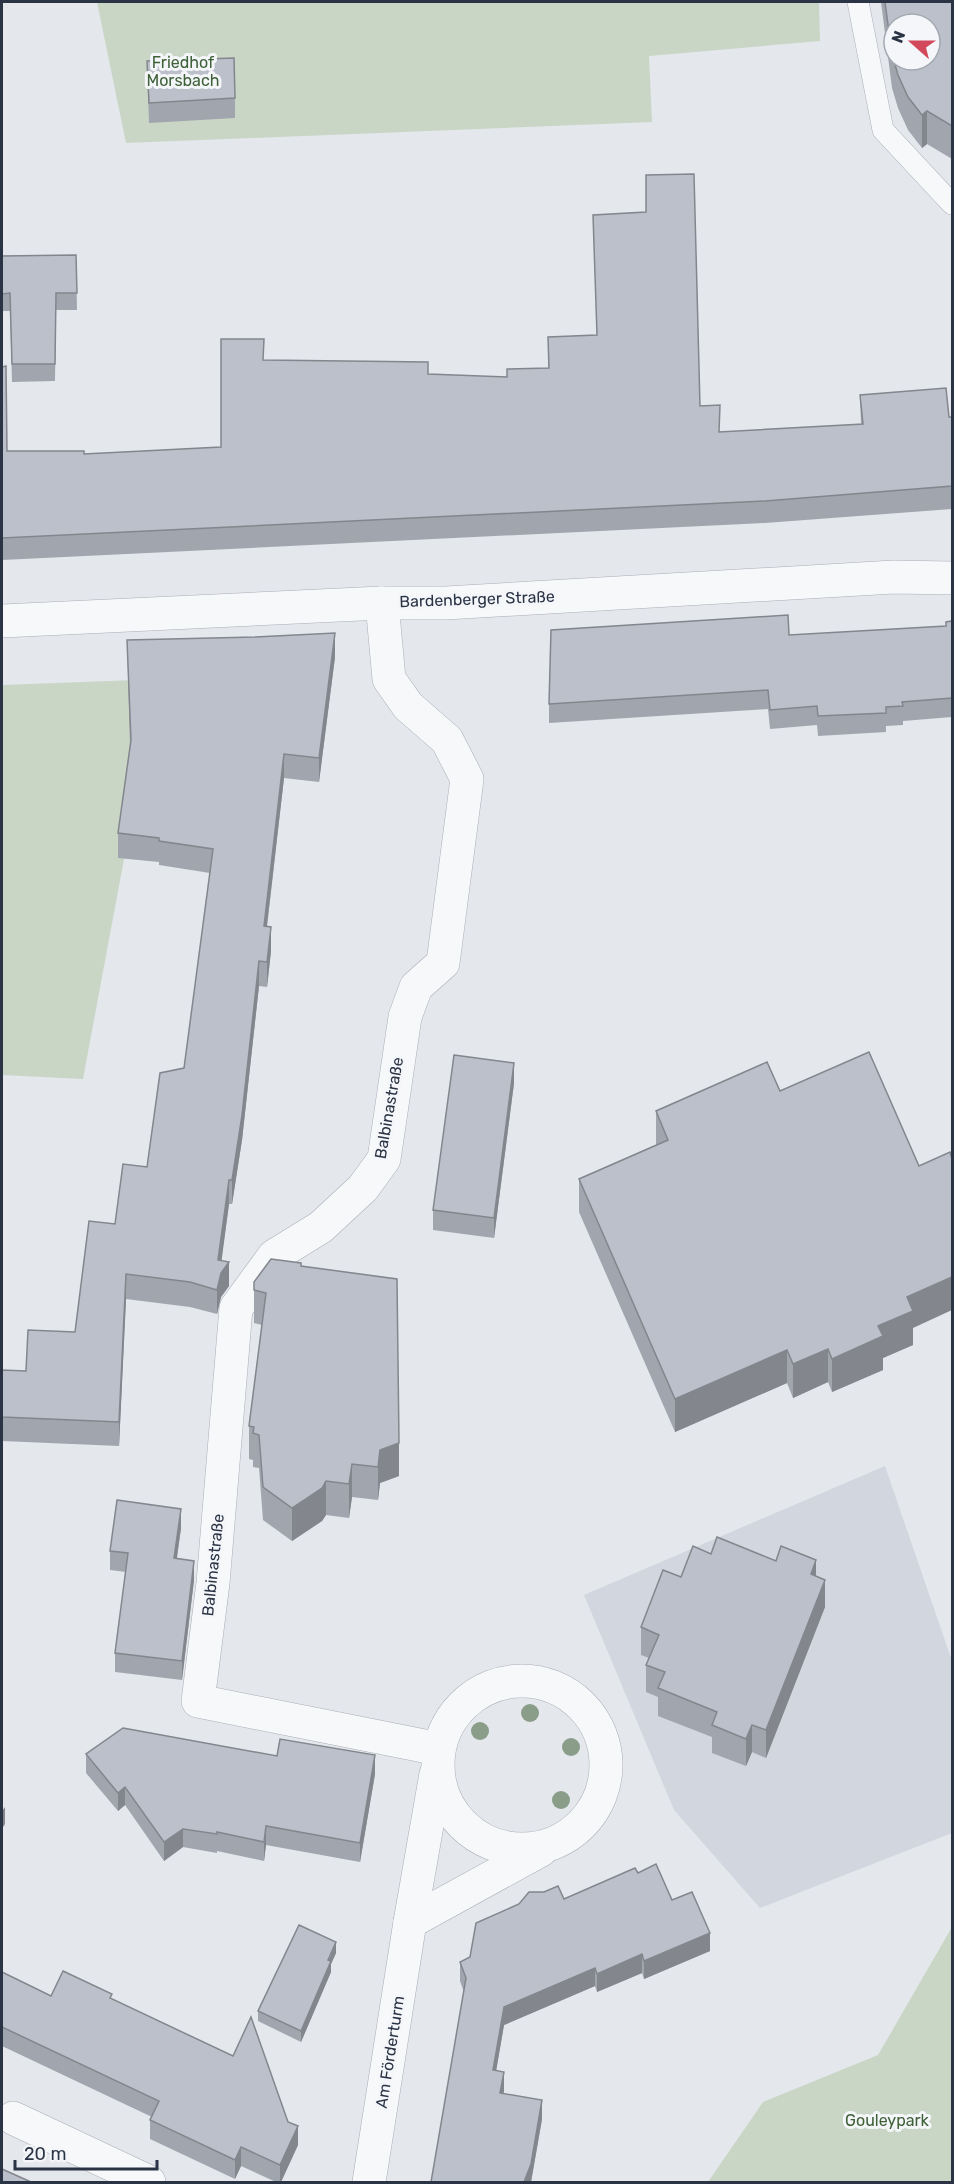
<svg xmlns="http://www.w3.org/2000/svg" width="954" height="2184" font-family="Rubik,sans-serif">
<rect width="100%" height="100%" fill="#e4e7ec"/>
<!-- built -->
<polygon fill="#d2d6de" points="885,1466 952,1661 952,1833 760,1908 674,1810 584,1595"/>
<!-- green -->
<g fill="#c9d6c5">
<polygon points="97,2 819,2 820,41 649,56 652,122 126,143"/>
<polygon points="136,680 140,773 83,1079 2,1075 2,685"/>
<polygon points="952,1927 952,2182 708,2182 763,2102 878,2055"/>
</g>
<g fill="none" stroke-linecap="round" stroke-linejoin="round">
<!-- service casing -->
<g stroke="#a9aeb7" stroke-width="22">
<polyline id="service" points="858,2 883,130 952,204"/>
</g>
<!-- minor casing -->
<g stroke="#a9aeb7" stroke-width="34">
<g id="minor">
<polyline points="382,603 389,679 408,706 447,740 467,779 443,963 416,987 405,1017 384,1159 363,1188 321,1227 274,1256 236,1308 213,1583 198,1701 439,1749"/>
<polyline points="2,621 382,603 446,603 894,577 952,578"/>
<circle cx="522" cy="1765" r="84"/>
<polyline points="410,1922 436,1774"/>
<polyline points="13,2118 149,2182"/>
<polyline points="369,2182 410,1922 541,1850"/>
</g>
</g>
<!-- service -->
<use href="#service" stroke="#f7f8fa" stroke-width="21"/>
<!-- minor -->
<use href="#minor" stroke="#f7f8fa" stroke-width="33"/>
</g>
<!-- trees -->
<g fill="#899d89">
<circle cx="530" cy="1713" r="9"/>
<circle cx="480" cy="1731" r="9"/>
<circle cx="571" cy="1747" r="9"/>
<circle cx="561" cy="1800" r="9"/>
</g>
<!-- wall -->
<g fill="#a1a5ae">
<polygon points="881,2 952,2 952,159 927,144 922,148 908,130 898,108 892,88"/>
<polygon points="147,61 235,98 235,118 149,123"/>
<polygon points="646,175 700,406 720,432 861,424 860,395 949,417 952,417 952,509 765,523 2,560 2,367 7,451 84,454 221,447 264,360 428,374 507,377 548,368 548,337 597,335 593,215 646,212"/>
<polygon points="76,255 77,310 56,310 55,381 12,382 10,311 2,311 2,256"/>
<polygon points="952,621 952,717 903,721 903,725 886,726 886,732 818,736 817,725 770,729 768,709 549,723 549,704 789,635 946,626"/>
<polygon points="127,640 335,657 319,782 284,778 267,927 271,951 267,987 259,986 242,1140 232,1204 229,1204 221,1261 229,1286 221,1297 217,1314 190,1307 126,1299 119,1446 2,1441 2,1370 26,1371 75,1332 115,1224 147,1167 184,1068 210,873 159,865 159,862 118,858 118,833 130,746"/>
<polygon points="514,1083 494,1238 433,1230 433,1210"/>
<polygon points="780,1091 913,1328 913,1345 883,1358 883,1370 832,1392 828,1382 793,1398 787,1383 675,1432 579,1212 579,1179 656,1145 656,1111"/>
<polygon points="301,1266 399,1476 380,1483 378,1500 352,1497 349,1518 326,1515 322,1521 292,1541 263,1520 259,1468 253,1467 253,1460 249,1459 249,1426 262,1325 254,1323 254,1290"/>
<polygon points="181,1528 177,1558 194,1580 182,1680 115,1672 115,1653 126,1572 110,1570 110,1551"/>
<polygon points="711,1554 776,1561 816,1576 825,1607 766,1758 752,1752 746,1766 712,1753 712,1737 658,1716 658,1697 646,1692 646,1665 649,1658 641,1655 641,1627"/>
<polygon points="86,1754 375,1774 360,1862 266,1845 264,1861 217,1851 217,1853 183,1847 164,1861 125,1805 118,1811 86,1773"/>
<polygon points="638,1873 672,1900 710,1951 644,1979 642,1973 597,1992 595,1986 504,2025 496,2071 504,2091 503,2093 542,2119 531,2182 460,1981 460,1962 470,1957 564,1899"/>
<polygon points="336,1953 331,1964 331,1972 301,2042 258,2021 258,2011"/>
<polygon points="2,1972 51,1996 112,1999 288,2122 298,2145 281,2182 276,2182 241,2166 235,2179 150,2139 150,2120 152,2117 2,2046"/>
</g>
<!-- shaded-wall -->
<g fill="#83868d">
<polygon points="927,111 927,144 922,148 922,115"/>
<polygon points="335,633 335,657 319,782 319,758"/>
<polygon points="284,754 284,778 264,950 264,926"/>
<polygon points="271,927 271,951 267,987 267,962"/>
<polygon points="259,961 259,986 242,1140 232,1204 232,1180"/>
<polygon points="514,1063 514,1083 494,1238 494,1218"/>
<polygon points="229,1180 229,1204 219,1280 221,1273 229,1262 229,1286 221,1297 217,1314 217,1290 218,1260"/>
<polygon points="126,1274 126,1299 119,1446 119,1422"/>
<polygon points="952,1277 952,1310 913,1328 913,1345 883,1358 883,1370 832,1392 832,1359 878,1326 907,1297"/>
<polygon points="828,1349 828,1382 793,1398 793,1364"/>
<polygon points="787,1350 787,1383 675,1432 675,1399"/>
<polygon points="399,1443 399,1476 380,1483 378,1500 378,1467 380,1450"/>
<polygon points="352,1464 352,1497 349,1518 349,1484"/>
<polygon points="326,1481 326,1515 322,1521 292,1541 292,1508"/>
<polygon points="181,1509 181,1528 174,1577 174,1558"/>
<polygon points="816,1560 816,1588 811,1574"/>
<polygon points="194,1561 194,1580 182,1680 182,1661"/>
<polygon points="825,1580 825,1607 766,1758 766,1730"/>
<polygon points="752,1725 752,1752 746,1766 746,1739"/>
<polygon points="375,1755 375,1774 360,1862 360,1843"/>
<polygon points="125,1787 125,1805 118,1811 118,1793"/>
<polygon points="5,1807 5,1824 2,1829 2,1811"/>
<polygon points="266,1826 266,1845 264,1861 264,1842"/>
<polygon points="183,1829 183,1847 164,1861 164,1842"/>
<polygon points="710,1933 710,1951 644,1979 644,1961"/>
<polygon points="336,1942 336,1953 331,1964 331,1972 301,2042 301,2031"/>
<polygon points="642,1954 642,1973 597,1992 597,1974"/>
<polygon points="595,1968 595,1986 504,2025 493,2089 493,2070 504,2007"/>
<polygon points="504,2072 504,2091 500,2111 500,2093"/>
<polygon points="542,2100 542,2119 531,2182 524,2182"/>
<polygon points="298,2126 298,2145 281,2182 280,2182 280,2165"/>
<polygon points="241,2147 241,2166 235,2179 235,2160"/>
</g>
<!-- building -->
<g fill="#bbc0ca" stroke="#83868d" stroke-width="1.5" fill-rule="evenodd">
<path d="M885,2h67v124l-25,-15 -5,4 -14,-18 -10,-22 -6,-21zM894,24h36v36h-36z"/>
<polygon points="234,58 235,98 149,103 147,61"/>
<polygon points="694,174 700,406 720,405 719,432 863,424 860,395 946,388 949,417 952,417 952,486 765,501 2,538 2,367 6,366 7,451 84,451 84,454 221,447 221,339 264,339 263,360 428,362 428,374 507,377 507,369 549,368 548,337 597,335 593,215 646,212 646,175"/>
<polygon points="76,255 77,293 56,293 55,364 12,364 10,293 2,294 2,256"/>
<polygon points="788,615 789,635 946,626 946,622 952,621 952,698 902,702 903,706 886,707 886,713 818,716 817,706 770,710 768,690 549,704 551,630"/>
<polygon points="335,633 319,758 284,754 264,926 271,927 267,962 259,961 242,1115 232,1180 229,1180 218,1260 229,1262 221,1273 217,1290 190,1282 126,1274 119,1422 2,1417 2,1370 26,1371 28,1330 75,1332 89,1221 115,1224 123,1164 147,1167 160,1073 184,1068 213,849 159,841 159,838 118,833 131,740 127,640 255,637"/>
<polygon points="869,1052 919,1166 950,1152 952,1159 952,1277 907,1297 913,1311 878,1326 883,1336 832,1359 828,1349 793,1364 787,1350 675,1399 579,1179 668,1140 656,1111 767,1062 780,1091"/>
<polygon points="454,1055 514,1063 494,1218 433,1210"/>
<polygon points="271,1259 301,1263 301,1266 397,1279 399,1443 380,1450 378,1467 352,1464 349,1484 326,1481 322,1488 292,1508 263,1487 259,1435 253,1433 254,1427 249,1426 266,1293 254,1290 254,1282"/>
<polygon points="117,1500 181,1509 174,1558 194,1561 182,1661 115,1653 128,1553 110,1551"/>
<polygon points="717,1537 776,1561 781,1546 816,1560 811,1574 825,1580 766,1730 752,1725 746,1739 712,1725 717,1712 658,1688 665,1672 646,1665 659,1635 641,1627 663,1570 681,1577 693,1546 711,1554"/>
<polygon points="123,1728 277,1756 280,1739 375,1755 360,1843 266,1826 264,1842 217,1832 217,1834 183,1829 164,1842 125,1787 118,1793 86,1754"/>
<polygon points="656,1864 672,1900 692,1892 710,1933 644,1961 642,1954 597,1974 595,1968 504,2007 493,2070 504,2072 500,2093 542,2100 531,2164 524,2182 431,2182 466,1978 460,1962 470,1957 476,1923 519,1904 529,1892 544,1892 558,1886 564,1899 635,1868 638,1873"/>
<polygon points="299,1925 336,1942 328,1960 331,1961 301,2031 258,2011"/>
<polygon points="63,1971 112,1994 110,1998 233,2056 251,2017 288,2122 298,2126 280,2165 241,2147 235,2160 150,2120 159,2101 2,2027 2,1972 51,1996"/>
<polygon points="2,2169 31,2182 2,2182"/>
</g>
<g text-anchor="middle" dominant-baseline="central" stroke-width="6" stroke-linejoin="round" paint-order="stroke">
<!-- park labels -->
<g font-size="16" fill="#3f6138" stroke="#f4f6f9">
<text x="183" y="62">Friedhof<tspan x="183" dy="18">Morsbach</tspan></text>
<text x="887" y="2120">Gouleypark</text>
</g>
<!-- street labels -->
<g font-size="16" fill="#2b3445" stroke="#f4f6f9">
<text transform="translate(477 599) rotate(-2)">Bardenberger Straße</text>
<text transform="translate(389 1108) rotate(-80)">Balbinastraße</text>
<text transform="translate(213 1565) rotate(-84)">Balbinastraße</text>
<text transform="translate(390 2052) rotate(-81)">Am Förderturm</text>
</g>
</g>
<!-- border -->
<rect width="954" height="2184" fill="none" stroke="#2b3445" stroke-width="6"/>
<!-- north arrow -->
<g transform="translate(912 42) rotate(291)"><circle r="28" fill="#f4f6f9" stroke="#a4a8b1" stroke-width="1.5"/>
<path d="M0-4.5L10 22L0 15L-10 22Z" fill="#d1495b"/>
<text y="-9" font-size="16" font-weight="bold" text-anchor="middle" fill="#2b3445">N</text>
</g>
<!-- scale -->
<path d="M15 2160v9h142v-9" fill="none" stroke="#2b3445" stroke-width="3"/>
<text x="24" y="2160" font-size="18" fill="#2b3445" stroke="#f4f6f9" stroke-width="4.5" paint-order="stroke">20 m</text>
</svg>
